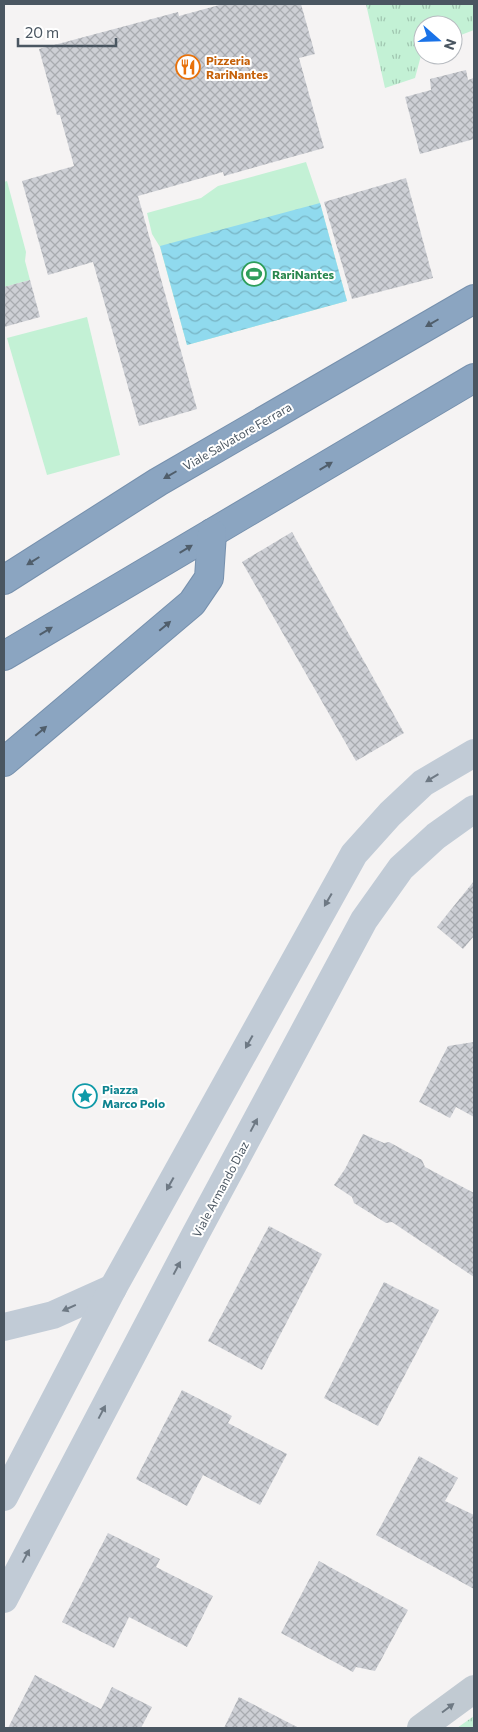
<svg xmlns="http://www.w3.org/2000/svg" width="478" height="1732" font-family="Commissioner,sans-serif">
<defs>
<pattern id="grass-tufts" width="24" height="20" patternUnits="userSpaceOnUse" patternTransform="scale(1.25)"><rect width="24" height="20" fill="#c3f1d5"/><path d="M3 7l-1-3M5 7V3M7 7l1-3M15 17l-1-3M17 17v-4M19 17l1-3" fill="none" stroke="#a0c6b0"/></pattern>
<pattern id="water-waves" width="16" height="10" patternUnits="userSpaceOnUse" patternTransform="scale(1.25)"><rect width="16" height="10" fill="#90daee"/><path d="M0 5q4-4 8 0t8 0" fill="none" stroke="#78b4c4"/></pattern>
<pattern id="building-cross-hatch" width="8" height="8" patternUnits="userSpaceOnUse" patternTransform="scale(1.25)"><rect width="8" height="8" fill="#cdcfd5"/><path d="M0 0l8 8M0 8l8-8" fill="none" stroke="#a8abb0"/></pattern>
</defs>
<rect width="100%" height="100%" fill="#f5f3f3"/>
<!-- grass -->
<g fill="url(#grass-tufts)">
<polygon points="366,4 474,4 474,30 453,38 453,25 423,25 423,48 415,78 385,88"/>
<polygon points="474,1716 474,1728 457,1728"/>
</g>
<!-- pitch -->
<g fill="#c3f1d5">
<polygon points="306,162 320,203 347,301 187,345 160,247 152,234 147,213 201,198 218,186"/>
<polygon points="7,181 26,252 25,261 30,280 4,287 4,182"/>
<polygon points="87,317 120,455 47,475 7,338"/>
</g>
<!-- water -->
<polygon fill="url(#water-waves)" points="320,203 347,301 187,345 160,246"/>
<!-- building -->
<g fill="url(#building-cross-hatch)">
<polygon points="223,4 301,4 315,54 299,58 324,148 224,176 223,172 138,196 197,409 139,426 93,262 48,275 22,181 74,166 60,115 57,115 39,49 178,12 179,16"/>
<polygon points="466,70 468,80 474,78 474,139 420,154 405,97 431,90 430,79"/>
<polygon points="406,178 433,278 352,299 324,202"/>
<polygon points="30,280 40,317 4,327 4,287"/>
<polygon points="292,532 404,733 356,761 242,562"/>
<polygon points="474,881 474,936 463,949 437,927"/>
<polygon points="474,1042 474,1117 456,1107 450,1118 419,1102 448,1046"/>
<polygon points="363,1134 384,1143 389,1142 422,1160 425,1167 474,1193 474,1277 392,1222 386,1223 354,1203 352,1197 334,1185 345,1169"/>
<polygon points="269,1226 322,1254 262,1370 208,1341"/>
<polygon points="384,1282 439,1310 378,1426 324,1398"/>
<polygon points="182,1390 232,1416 228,1423 287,1454 260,1505 203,1475 187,1506 136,1479"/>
<polygon points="419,1456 458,1478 445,1501 474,1515 474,1589 376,1535"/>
<polygon points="108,1533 160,1559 156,1567 213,1596 187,1647 129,1617 114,1648 62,1622"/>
<polygon points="319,1561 408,1610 375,1671 356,1667 353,1672 281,1633"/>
<polygon points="35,1675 101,1709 112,1687 152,1707 141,1728 8,1728"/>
<polygon points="239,1697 299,1728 224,1728"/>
</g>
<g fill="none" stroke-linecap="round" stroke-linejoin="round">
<!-- highway casing -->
<g stroke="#7690ad" stroke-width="30">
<g id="highway">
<polyline points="4,580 158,482 474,299"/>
<polyline points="4,656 474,378"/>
<polyline points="4,762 192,603 209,578 212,533"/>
</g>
</g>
<!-- street -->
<polyline stroke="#c1cad2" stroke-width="28" points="421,1728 474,1689"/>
<!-- secondary -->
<g stroke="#c1cbd6" stroke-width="28">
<polyline points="4,1327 53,1315 113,1288"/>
<polyline points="4,1497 113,1288 354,854 390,814 423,783 474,753"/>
<polyline points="4,1599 195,1235 364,920 401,868 436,836 474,809"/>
</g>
<!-- highway -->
<use href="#highway" stroke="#8ba5c1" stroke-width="28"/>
</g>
<!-- one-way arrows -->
<defs><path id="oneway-solid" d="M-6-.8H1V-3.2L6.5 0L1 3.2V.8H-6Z" transform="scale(1.25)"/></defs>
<g fill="#505e6b">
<use href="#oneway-solid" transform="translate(432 323) rotate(150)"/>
<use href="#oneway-solid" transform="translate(326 466) rotate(-31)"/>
<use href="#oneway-solid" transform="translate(170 475) rotate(150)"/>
<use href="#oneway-solid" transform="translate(186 549) rotate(-31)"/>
<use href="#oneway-solid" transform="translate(33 561) rotate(148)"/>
<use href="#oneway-solid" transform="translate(165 626) rotate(-40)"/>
<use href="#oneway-solid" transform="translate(46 631) rotate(-31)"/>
<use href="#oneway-solid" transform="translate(41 731) rotate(-40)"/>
</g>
<g fill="#6e7984">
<use href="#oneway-solid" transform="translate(432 778) rotate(149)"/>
<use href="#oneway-solid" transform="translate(328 900) rotate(120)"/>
<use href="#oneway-solid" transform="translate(249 1042) rotate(119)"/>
<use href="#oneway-solid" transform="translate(254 1125) rotate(-62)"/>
<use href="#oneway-solid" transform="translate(170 1184) rotate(119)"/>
<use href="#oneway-solid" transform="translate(177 1268) rotate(-62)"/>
<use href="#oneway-solid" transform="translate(69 1308) rotate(156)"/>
<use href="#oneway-solid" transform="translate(102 1412) rotate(-62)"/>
<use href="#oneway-solid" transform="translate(26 1556) rotate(-62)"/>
</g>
<use fill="#6e7983" href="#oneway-solid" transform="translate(448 1708) rotate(-37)"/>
<!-- icons -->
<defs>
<g id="restaurant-ring" transform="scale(1.25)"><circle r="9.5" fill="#fff" stroke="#e8710a" stroke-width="1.5"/><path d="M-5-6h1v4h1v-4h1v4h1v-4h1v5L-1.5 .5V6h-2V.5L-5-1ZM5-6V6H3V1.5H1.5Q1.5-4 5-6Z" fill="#e8710a"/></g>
<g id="stadium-ring" transform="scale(1.25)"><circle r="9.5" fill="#fff" stroke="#2e9e5b" stroke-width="1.5"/><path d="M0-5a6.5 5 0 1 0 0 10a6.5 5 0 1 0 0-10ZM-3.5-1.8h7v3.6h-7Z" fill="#2e9e5b"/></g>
<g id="sight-ring" transform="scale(1.25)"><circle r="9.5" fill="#fff" stroke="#0f9aa8" stroke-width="1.5"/><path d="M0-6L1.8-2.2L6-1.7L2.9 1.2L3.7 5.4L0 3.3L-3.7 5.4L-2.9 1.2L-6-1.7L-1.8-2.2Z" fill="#0f9aa8"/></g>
</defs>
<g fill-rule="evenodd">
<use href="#restaurant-ring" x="188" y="67"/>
<use href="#stadium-ring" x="254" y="274"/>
<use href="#sight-ring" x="85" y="1096"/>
</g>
<g text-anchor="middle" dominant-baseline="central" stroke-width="4" stroke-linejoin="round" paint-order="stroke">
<!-- food labels -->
<g font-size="12" font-weight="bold" fill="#c56008" stroke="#fff" text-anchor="start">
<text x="206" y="60">Pizzeria<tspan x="206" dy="14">RariNantes</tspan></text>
</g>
<!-- leisure labels -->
<g font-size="12" font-weight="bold" fill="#27864d" stroke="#fff" text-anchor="start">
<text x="272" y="274">RariNantes</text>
</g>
<!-- street labels -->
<g font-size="12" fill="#4a5661" stroke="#fff">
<text transform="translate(237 436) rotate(-30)">Viale Salvatore Ferrara</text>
<text transform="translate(220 1189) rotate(-62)">Viale Armando Diaz</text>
</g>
<!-- culture labels -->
<g font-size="12" font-weight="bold" fill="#0d838f" stroke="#fff" text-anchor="start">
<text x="102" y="1089">Piazza<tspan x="102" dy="14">Marco Polo</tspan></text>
</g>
</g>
<!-- border -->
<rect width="478" height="1732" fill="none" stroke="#4a5661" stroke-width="10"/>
<!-- north arrow -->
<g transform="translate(438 40) rotate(110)"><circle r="24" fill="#ffffff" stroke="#b7bbc0"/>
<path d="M0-4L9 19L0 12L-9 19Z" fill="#1a73e8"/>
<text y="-8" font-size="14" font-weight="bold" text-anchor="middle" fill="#4a5661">N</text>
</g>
<!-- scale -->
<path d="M18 38v8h98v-8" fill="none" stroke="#4a5661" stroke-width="2.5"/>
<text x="25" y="38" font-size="15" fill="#4a5661" stroke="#ffffff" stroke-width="4" paint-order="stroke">20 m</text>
</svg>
